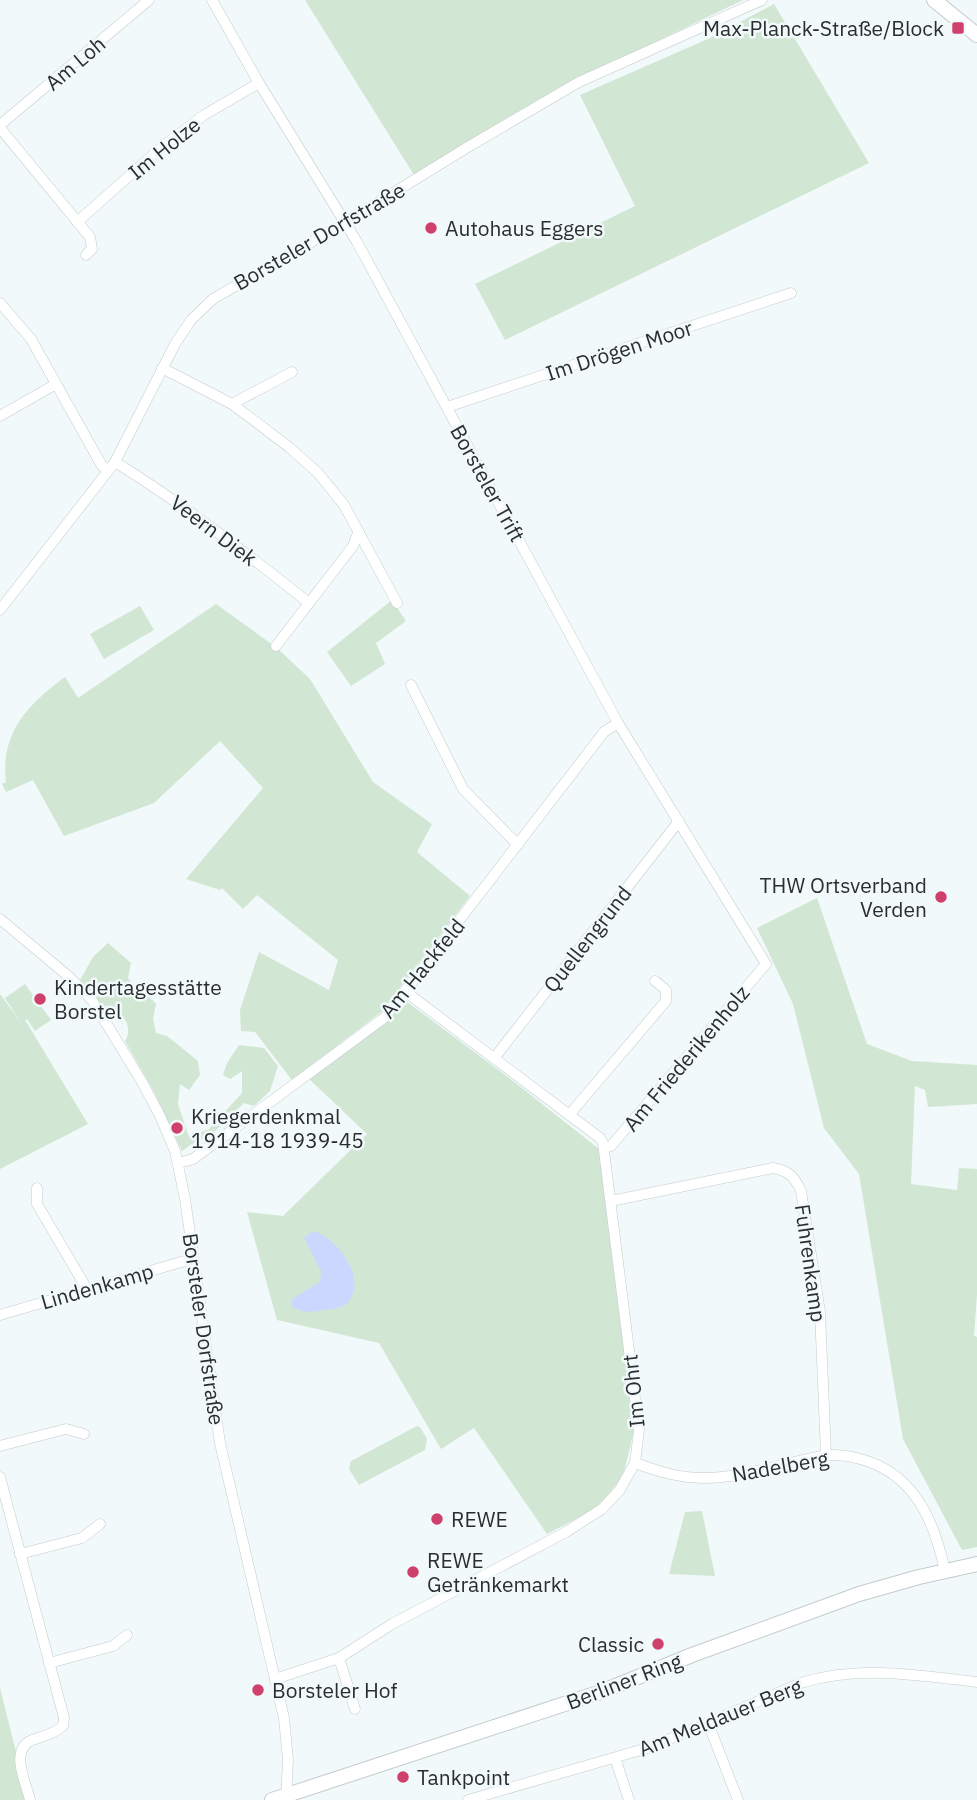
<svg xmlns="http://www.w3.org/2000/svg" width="977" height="1800" font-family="'IBM Plex Sans',sans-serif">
<rect width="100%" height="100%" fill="#f1f9fa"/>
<!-- green -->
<g fill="#d1e6d3">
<polygon points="305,0 743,0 580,78 414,175"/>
<polygon points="774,4 869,163 505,340 475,284 635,206 580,95 710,38"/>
<polygon points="392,600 406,621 376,643 385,664 351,686 327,652"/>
<path d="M216,604l61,44 33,31 63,103 59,42 -15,28 53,44 -89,116 -89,68 -37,-48 -14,-1 -1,-21 19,-58 70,38 9,-30 -81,-65 -14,14 -21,-21 -2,2 -34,-11 77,-91 -43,-47 -66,62 -90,33 -31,-56 -27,12 -4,-8 4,-2c-6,-51 24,-79 59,-105l13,21z"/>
<polygon points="140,606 154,630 104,659 90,634"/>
<polygon points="817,898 867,1044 912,1061 977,1065 977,1104 928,1107 925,1090 915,1086 911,1184 957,1190 959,1168 977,1169 977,1294 974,1336 977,1337 977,1547 962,1550 903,1439 859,1174 824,1128 793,1004 757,928"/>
<path d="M108,943l23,20 -3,15c8,12 19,15 28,26l-3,15 3,14 11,3 31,25 2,14 -11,15 -9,-6 -2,20 11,33 20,-8 33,-36v-22l-12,8 -7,-4 4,-12 12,-18 25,3 14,18 -8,25 -16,15 -10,-3 -34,33 -15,6 -13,9 -29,-61 -28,-49c8,-14 0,-22 -9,-33l-12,1 -13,-17 -12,-10 14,-25z"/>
<polygon points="25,984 51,1020 35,1031 27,1019 25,1020 88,1124 0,1169 0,994 21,1023 5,998"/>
<polygon points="406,1001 513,1081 599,1149 634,1431 623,1476 597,1508 547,1534 474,1428 441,1449 379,1343 277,1320 247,1212 283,1216 367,1134 308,1078 390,1018"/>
<polygon points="417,1426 420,1427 427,1439 425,1450 359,1485 349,1469 351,1461"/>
<polygon points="702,1511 715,1576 669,1574 685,1512"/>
<polygon points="0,1688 28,1800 0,1800"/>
</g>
<!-- water -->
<path fill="#ccd7ff" d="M313,1231c23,6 54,46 36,70 -5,7 -16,8 -25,9 -12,2 -22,4 -32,-4v-7l28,-17 1,-11 -17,-33z"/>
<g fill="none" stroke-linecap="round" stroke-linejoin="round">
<!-- street casing -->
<g stroke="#c4cbcc" stroke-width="11">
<g id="street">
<polyline points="212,0 259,83 357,242 618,723 766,964 611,1146 604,1148"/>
<polyline points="0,125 149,0"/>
<polyline points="0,128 90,237 92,249 86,255"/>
<polyline points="77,222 162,147 204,115 259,83"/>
<polyline points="0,303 31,339 102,466 109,470"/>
<polyline points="162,368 232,404 289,447 318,473 344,505 397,603"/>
<polyline points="232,404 292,372"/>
<polyline points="447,407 791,293"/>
<polyline points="0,416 56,384"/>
<path d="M115,462c68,42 131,91 194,141"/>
<polyline points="0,610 115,462 175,344 191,320 213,299 344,223 468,147 579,82 762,0"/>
<polyline points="276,646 353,546 358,533"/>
<polyline points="411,685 463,789 518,845"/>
<polyline points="0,919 67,975 92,1000 142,1082 160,1116 175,1151 185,1199 220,1443 284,1718 288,1760 286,1799"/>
<polyline points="495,1057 679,821"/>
<polyline points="569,1115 666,1001 666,990 655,981"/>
<polyline points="179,1163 193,1159 384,1018 604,732 618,723"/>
<polyline points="37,1188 37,1204 87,1289"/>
<path d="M611,1201l162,-33c16,3 21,8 28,23l19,121 6,143"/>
<polyline points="0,1315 181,1262 194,1260"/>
<polyline points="0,1446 66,1429 84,1434"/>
<path d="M635,1463c22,8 44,15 68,15 41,0 80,-15 120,-22 16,-3 33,1 47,6 48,18 65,63 75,109"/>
<path d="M0,1477l64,241 -1,8c-9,8 -20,10 -31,14 -23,10 -6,42 -2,60"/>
<polyline points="20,1554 82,1538 100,1524"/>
<polyline points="339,1658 355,1709"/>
<polyline points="49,1663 113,1646 127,1635"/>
<polyline points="275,1679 339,1658 392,1624 566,1532 602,1509 619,1491 635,1463 639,1430 603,1143 600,1138 406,992"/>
<polyline points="708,1723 738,1800"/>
<polyline points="615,1758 629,1800"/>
<path d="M468,1800l183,-53 150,-64c58,-18 117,-8 176,-1"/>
</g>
</g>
<!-- secondary casing -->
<g stroke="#c4cbcc" stroke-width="16">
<g id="secondary">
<polyline points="934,0 977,35"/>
<polyline points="272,1800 601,1692 692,1655 859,1594 919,1577 977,1564"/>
</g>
</g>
<!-- street -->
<use href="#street" stroke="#fff" stroke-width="10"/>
<!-- secondary -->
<use href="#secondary" stroke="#fff" stroke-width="14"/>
</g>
<!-- markers -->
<g fill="#cf416c" stroke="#f1f9fa" stroke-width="2.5">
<rect x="951" y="21" width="14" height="14" rx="3.5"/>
<circle cx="431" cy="228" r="7"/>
<circle cx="941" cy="897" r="7"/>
<circle cx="40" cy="999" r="7"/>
<circle cx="177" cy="1128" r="7"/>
<circle cx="437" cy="1519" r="7"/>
<circle cx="413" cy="1572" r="7"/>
<circle cx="658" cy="1644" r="7"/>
<circle cx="258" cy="1690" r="7"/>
<circle cx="403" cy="1777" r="7"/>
</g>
<g text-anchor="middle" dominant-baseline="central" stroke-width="5" stroke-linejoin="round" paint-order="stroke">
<!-- poi labels -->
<g font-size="21" fill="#2b2e2e" stroke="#f1f9fa" text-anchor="start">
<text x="944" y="28" text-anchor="end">Max-Planck-Straße/Block</text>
<text x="445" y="228">Autohaus Eggers</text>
<text x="927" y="885" text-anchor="end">THW Ortsverband<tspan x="927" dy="24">Verden</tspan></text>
<text x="54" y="987">Kindertagesstätte<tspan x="54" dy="24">Borstel</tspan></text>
<text x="191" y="1116">Kriegerdenkmal<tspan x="191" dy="24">1914-18 1939-45</tspan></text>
<text x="451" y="1519">REWE</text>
<text x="427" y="1560">REWE<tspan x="427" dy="24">Getränkemarkt</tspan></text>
<text x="644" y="1644" text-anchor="end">Classic</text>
<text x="272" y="1690">Borsteler Hof</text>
<text x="417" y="1777">Tankpoint</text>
</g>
<!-- street labels -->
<g font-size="21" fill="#2b2e2e" stroke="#f1f9fa">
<text transform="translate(75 63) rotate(-40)">Am Loh</text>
<text transform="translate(164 148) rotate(-39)">Im Holze</text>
<text transform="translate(319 236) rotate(-30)">Borsteler Dorfstraße</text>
<text transform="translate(619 350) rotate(-18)">Im Drögen Moor</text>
<text transform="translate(488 483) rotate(61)">Borsteler Trift</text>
<text transform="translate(214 530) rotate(37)">Veern Diek</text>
<text transform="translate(587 939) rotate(-52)">Quellengrund</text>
<text transform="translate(422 968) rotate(-51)">Am Hackfeld</text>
<text transform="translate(686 1058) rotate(-50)">Am Friederikenholz</text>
<text transform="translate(811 1263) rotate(82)">Fuhrenkamp</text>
<text transform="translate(97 1286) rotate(-16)">Lindenkamp</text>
<text transform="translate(204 1329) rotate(82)">Borsteler Dorfstraße</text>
<text transform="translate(633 1391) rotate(-96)">Im Ohrt</text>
<text transform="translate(780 1466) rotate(-10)">Nadelberg</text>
<text transform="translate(624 1681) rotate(-21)">Berliner Ring</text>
<text transform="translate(720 1717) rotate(-22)">Am Meldauer Berg</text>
</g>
</g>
</svg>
